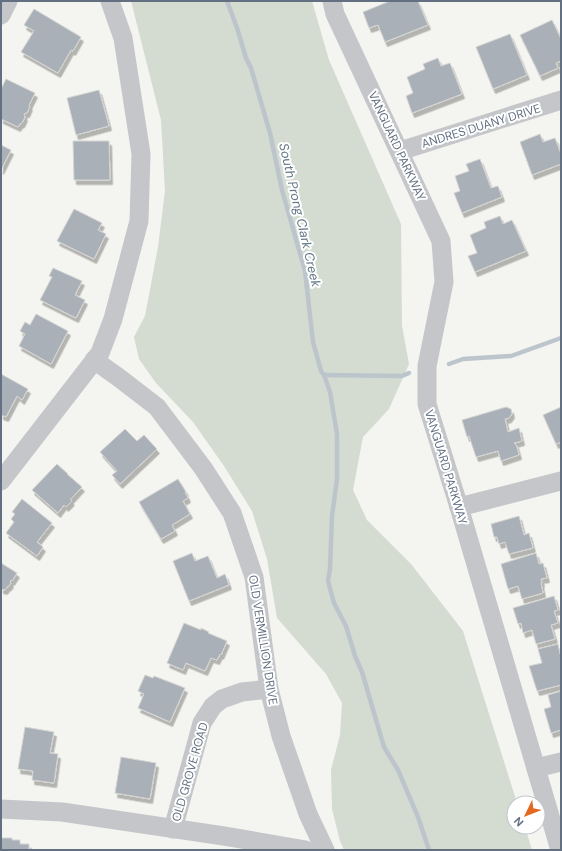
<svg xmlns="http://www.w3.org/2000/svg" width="562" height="851" font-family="'DM Sans',sans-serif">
<defs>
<filter id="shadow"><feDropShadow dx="2.5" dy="4.5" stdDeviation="0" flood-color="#0004"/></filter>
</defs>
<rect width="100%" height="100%" fill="#f4f4f0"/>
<!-- green -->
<polygon fill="#d4dbd1" points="131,1 312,1 329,60 401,224 402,326 409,364 389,409 363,437 353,490 367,520 411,564 463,631 517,803 514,803 514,827 525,827 532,850 344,850 340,841 332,809 331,770 340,735 342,703 326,674 277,618 267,559 252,511 224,466 193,422 156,383 139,359 134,337 145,316 158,247 165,191 161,120"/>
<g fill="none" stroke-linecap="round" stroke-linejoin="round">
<!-- stream -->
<g stroke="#bcc5cc" stroke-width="4.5">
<polyline points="227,1 237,28 246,58 251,68 270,133 282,190 305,271 313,342 321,371 324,375 330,392 337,434 337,479 332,516 330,569 328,581 334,603 346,626 355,656 362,672 384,747 398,770 418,817 429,850"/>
<polyline points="449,364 463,359 511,356 561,338"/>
<polyline points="324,375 402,376 409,373"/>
</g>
</g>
<!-- building -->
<g fill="#aab0b7" stroke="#d5d5d3" filter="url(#shadow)">
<polygon points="390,1 418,1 428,25 385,42 378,25 369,28 363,12"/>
<polygon points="34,9 81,37 73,51 71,50 58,73 21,52 34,31 24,25"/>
<polygon points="552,20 561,39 561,61 556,63 558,68 540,76 520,35"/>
<polygon points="510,34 527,75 493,89 476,47"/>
<polygon points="438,58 441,66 450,63 462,94 412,113 406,96 413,93 407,77 425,69 423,64"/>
<polygon points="6,79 35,93 29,105 30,106 27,113 25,113 24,115 25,117 22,123 20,124 18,127 1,119 1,89"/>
<polygon points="99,90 109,126 76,135 67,98"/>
<polygon points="540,134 543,142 555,138 561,154 561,164 532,175 520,142"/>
<polygon points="73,141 109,141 110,180 74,180"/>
<polygon points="1,145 11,150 1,170"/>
<polygon points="480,159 491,188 498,186 502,197 462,213 454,193 460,191 455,176 469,171 466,164"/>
<polygon points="74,209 102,223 98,230 106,234 94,259 57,241"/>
<polygon points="500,216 503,224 512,220 526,251 475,272 468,256 477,253 470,235 486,228 484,222"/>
<polygon points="53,268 82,281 75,295 85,300 76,318 40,300 52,277 49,276"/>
<polygon points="36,314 68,331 51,364 19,346 25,334 20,331 25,322 30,325"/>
<polygon points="1,374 28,389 22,400 17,396 6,417 1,415"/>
<polygon points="506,407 511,409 512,414 509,418 505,419 508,432 519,428 522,441 514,443 515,444 516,444 519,455 501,461 498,451 476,457 469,436 467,437 462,420"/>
<polygon points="561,407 561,442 556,444 543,415"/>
<polygon points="125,429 137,441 144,435 157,449 120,484 112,475 117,471 100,452"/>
<polygon points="57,464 68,474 67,474 82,487 71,499 70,499 72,501 66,507 64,505 58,513 32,490"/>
<polygon points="178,479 186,492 185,492 188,498 183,501 190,514 172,525 175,531 161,539 139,502"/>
<polygon points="22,499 52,523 37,542 43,547 37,556 6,533 14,522 11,519 15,514 12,512"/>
<polygon points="519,516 524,535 529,533 533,548 509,554 505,542 499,544 497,537 494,537 491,524"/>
<polygon points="192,553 195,561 208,556 217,578 225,574 229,585 189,601 173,561"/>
<polygon points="536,553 539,564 543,563 547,578 541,579 542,583 541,583 543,593 522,599 518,586 508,589 501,564"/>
<polygon points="1,563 17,573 12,581 11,580 10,583 11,583 9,586 8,586 5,590 1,589"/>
<polygon points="554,596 558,610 554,611 558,623 551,625 555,639 536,644 532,630 523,633 521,623 518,624 513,608"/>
<polygon points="184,623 201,630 201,628 209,632 208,633 227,641 221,655 220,654 217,660 211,658 205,671 186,663 183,670 167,663"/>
<polygon points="558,644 560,654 561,653 561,685 537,691 529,666 542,663 538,649"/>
<polygon points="145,675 153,678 154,676 185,688 170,722 138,708 144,694 138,691"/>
<polygon points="561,691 561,730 551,733 544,709 551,707 548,695"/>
<polygon points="25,727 54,732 50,753 58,754 54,783 32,780 33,771 18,769"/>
<polygon points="121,757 156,763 150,799 115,793"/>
<polygon points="1,838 12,838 12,840 20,840 20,844 29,844 29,850 1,850"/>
</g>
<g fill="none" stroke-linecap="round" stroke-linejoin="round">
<!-- minor -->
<g stroke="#c4c6ca" stroke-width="19">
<polyline points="332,1 335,14 441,241 444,282 427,366 427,404 459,507 560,850"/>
<polyline points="1,15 8,1"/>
<polyline points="400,151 561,100"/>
<polyline points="94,360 118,377 157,407 203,468 232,513 254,577 269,689 281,736 308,814 325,850"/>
<polyline points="1,481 100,353 113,319 139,221 141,154 123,38 110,1"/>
<polyline points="459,507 561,481"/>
<polyline points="536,768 561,762"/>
<polyline points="1,809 62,812 224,836 306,850"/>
<polyline points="173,829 202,723 213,706 222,699 242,692 269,689"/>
</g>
</g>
<g text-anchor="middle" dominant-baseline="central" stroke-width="4" stroke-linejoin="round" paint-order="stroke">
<!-- street labels -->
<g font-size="12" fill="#637082" stroke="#fff">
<text transform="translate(481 126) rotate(-17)">ANDRES DUANY DRIVE</text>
<text transform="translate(397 146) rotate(65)">VANGUARD PARKWAY</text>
<text transform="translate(446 467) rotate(73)">VANGUARD PARKWAY</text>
<text transform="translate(263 640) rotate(81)">OLD VERMILLION DRIVE</text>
<text transform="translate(190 772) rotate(-74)">OLD GROVE ROAD</text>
</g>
<!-- water labels -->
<g font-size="13" font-style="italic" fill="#637886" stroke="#fff">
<text transform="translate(300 215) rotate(77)">South Prong Clark Creek</text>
</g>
</g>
<!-- border -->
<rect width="562" height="851" fill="none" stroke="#637082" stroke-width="4"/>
<!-- north arrow -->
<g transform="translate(526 815) rotate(227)"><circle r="19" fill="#ffffff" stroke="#c1c6cd"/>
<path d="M0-3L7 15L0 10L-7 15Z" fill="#e46920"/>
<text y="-6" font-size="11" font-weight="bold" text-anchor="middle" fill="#637082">N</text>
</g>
</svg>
